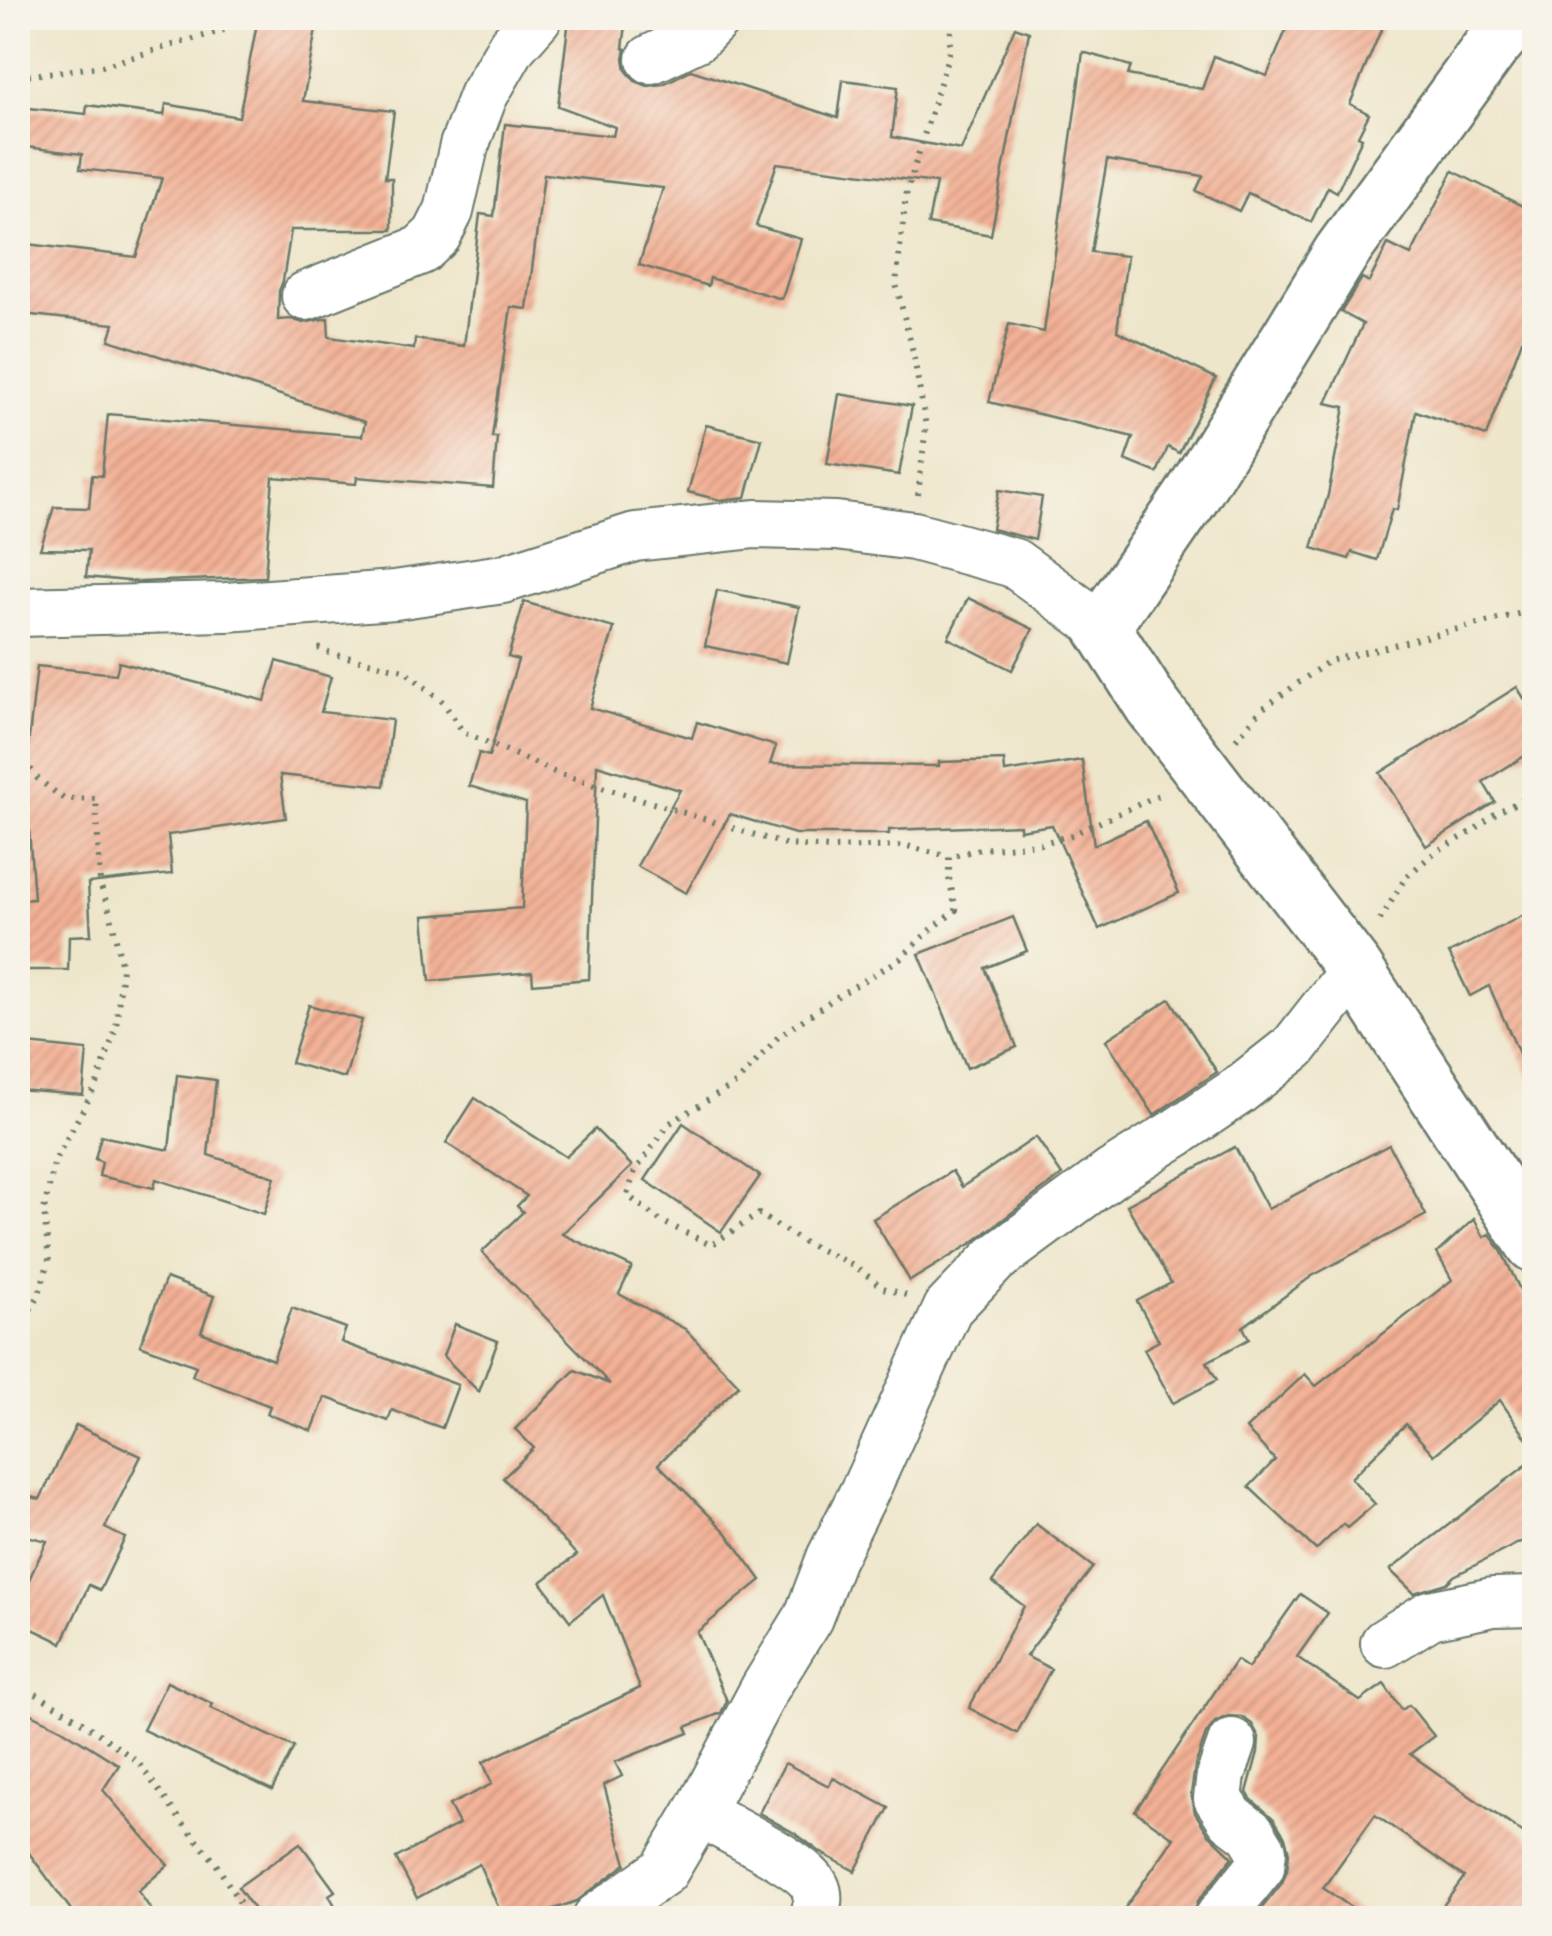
<svg xmlns="http://www.w3.org/2000/svg" width="1552" height="1936" font-family="Pangolin,sans-serif">
<defs>
<pattern id="building-hatch" width="6" height="6" patternUnits="userSpaceOnUse" patternTransform="scale(2.5)"><rect width="6" height="6" fill="#f4b195"/><path d="M-1 1l2-2M0 6l6-6M5 7l2-2" fill="none" stroke="#c5917a"/></pattern>
</defs>
<rect width="100%" height="100%" fill="#f7f3e8"/>
<filter id="ink" filterUnits="userSpaceOnUse"><feTurbulence type="fractalNoise" baseFrequency=".01" numOctaves="2"/><feDisplacementMap in="SourceGraphic" scale="20" xChannelSelector="R" yChannelSelector="G"/><feConvolveMatrix kernelMatrix="1 2 1 2 8 2 1 2 1" color-interpolation-filters="sRGB"/></filter>
<filter id="wash" filterUnits="userSpaceOnUse"><feTurbulence type="fractalNoise" baseFrequency=".0048" numOctaves="4" result="noise"/><feDisplacementMap in="SourceGraphic" scale="40" xChannelSelector="R" yChannelSelector="G"/><feGaussianBlur stdDeviation="2.25" result="paint"/><feColorMatrix in="noise" values="0 0 0 0 0 0 0 0 0 0 0 0 0 0 0 0 0 1.4 0 .05"/><feComposite in="paint" operator="in"/></filter>
<g filter="url(#wash)">
<rect width="100%" height="100%" fill="#eee6cb"/>
<g id="blocks">
<!-- building -->
<g fill="url(#building-hatch)">
<polygon points="258,18 318,18 303,101 394,111 385,178 392,178 392,230 291,230 283,281 279,291 278,320 292,319 303,323 328,318 329,337 414,349 415,339 464,346 480,214 494,216 505,124 613,136 615,127 558,106 569,19 626,25 623,48 626,49 624,58 626,70 635,81 648,86 663,84 691,70 838,118 843,80 898,87 892,137 961,150 1015,27 1029,32 991,235 928,224 936,183 777,163 756,226 801,239 782,299 710,278 708,286 639,265 663,188 544,174 527,309 511,307 492,437 497,437 493,488 357,477 356,484 273,477 265,577 139,582 86,577 89,550 40,549 54,507 89,508 92,475 102,476 108,414 362,436 365,422 109,340 114,324 32,315 18,310 18,243 136,257 162,178 80,169 82,154 18,146 18,107 86,114 87,105 164,115 166,104 239,117"/>
<polygon points="1291,18 1386,18 1350,104 1369,114 1358,136 1362,138 1337,192 1328,187 1311,222 1248,193 1239,211 1196,191 1203,176 1107,160 1091,252 1127,256 1117,331 1216,378 1179,453 1168,447 1157,473 1125,460 1133,437 989,402 1009,324 1044,332 1083,52 1131,66 1128,75 1202,89 1214,56 1267,76"/>
<polygon points="1453,171 1534,212 1534,346 1522,340 1486,436 1416,411 1397,510 1392,509 1377,560 1352,552 1349,559 1312,548 1328,495 1345,407 1326,403 1363,324 1341,312 1362,278 1369,282 1388,244 1411,255"/>
<polygon points="839,394 912,406 899,475 827,464"/>
<polygon points="706,425 762,439 746,497 720,500 688,492"/>
<polygon points="999,490 1042,497 1035,540 992,529"/>
<polygon points="717,590 799,607 787,663 705,646"/>
<polygon points="968,598 1033,629 1012,670 948,638"/>
<polygon points="524,602 614,628 590,708 692,738 697,722 776,746 770,764 939,766 939,762 1004,760 1005,772 1082,760 1094,845 1146,821 1179,893 1099,929 1052,825 1020,830 1020,825 889,830 889,834 795,834 730,814 686,893 637,866 680,790 597,765 589,979 533,984 532,972 430,981 424,916 522,908 526,803 469,786 479,753 489,756 518,660 508,657"/>
<polygon points="277,661 331,677 321,712 392,720 384,786 280,775 286,818 168,835 172,874 88,883 91,935 69,936 68,970 18,970 18,900 34,899 25,773 37,666 116,674 119,662 265,701"/>
<polygon points="1517,687 1534,714 1534,750 1483,782 1495,802 1426,846 1380,773"/>
<polygon points="1534,910 1534,1087 1489,986 1470,996 1449,953"/>
<polygon points="1013,917 1027,951 985,968 1017,1047 967,1068 919,954"/>
<polygon points="1170,999 1217,1072 1154,1115 1106,1040"/>
<polygon points="309,1005 362,1020 345,1078 291,1063"/>
<polygon points="18,1043 87,1050 83,1095 18,1090"/>
<polygon points="177,1075 216,1080 208,1155 275,1177 264,1214 156,1179 154,1188 99,1176 102,1162 95,1159 101,1136 169,1150"/>
<polygon points="475,1098 566,1157 595,1129 632,1166 562,1234 632,1267 619,1294 685,1329 739,1385 658,1464 726,1532 761,1580 697,1632 727,1701 721,1713 686,1727 689,1733 615,1762 622,1776 604,1785 626,1864 577,1901 528,1918 503,1918 479,1864 417,1898 396,1858 459,1824 449,1805 492,1784 483,1762 640,1688 603,1595 570,1621 541,1582 577,1555 503,1478 534,1448 515,1429 575,1370 610,1384 482,1252 523,1212 517,1206 527,1196 446,1143"/>
<polygon points="683,1123 760,1176 721,1232 645,1180"/>
<polygon points="1036,1137 1062,1175 972,1243 910,1281 873,1219 952,1171 962,1187"/>
<polygon points="1389,1145 1426,1215 1312,1276 1243,1327 1249,1339 1207,1362 1217,1380 1173,1403 1144,1349 1159,1341 1137,1301 1171,1283 1127,1205 1235,1147 1268,1209"/>
<polygon points="1474,1219 1484,1237 1490,1234 1502,1252 1534,1319 1534,1449 1500,1400 1434,1455 1406,1424 1351,1478 1375,1504 1347,1528 1343,1524 1316,1550 1249,1487 1275,1460 1246,1429 1305,1374 1316,1386 1452,1280 1437,1253"/>
<polygon points="166,1278 214,1296 201,1332 273,1360 292,1308 346,1328 341,1342 458,1385 442,1428 392,1410 388,1421 325,1397 312,1431 267,1414 270,1406 192,1376 196,1366 140,1345"/>
<polygon points="455,1324 498,1341 479,1392 443,1356"/>
<polygon points="76,1425 141,1456 105,1528 125,1538 100,1590 89,1585 62,1643 18,1622 18,1603 47,1541 18,1534 18,1494 40,1499"/>
<polygon points="1534,1459 1534,1535 1454,1576 1447,1583 1414,1593 1390,1570"/>
<polygon points="1036,1524 1093,1567 1026,1656 1051,1669 1017,1733 969,1708 1024,1606 992,1582"/>
<polygon points="1300,1594 1328,1613 1297,1657 1360,1701 1384,1684 1402,1710 1409,1705 1434,1736 1410,1754 1534,1841 1534,1918 1434,1918 1464,1877 1375,1815 1323,1888 1367,1918 1254,1918 1282,1883 1287,1870 1289,1853 1285,1837 1274,1819 1251,1799 1247,1792 1258,1752 1259,1737 1252,1724 1242,1717 1228,1716 1215,1722 1206,1734 1195,1766 1191,1794 1195,1813 1208,1833 1233,1857 1198,1901 1192,1918 1118,1918 1174,1838 1135,1811 1236,1660 1248,1668"/>
<polygon points="167,1682 213,1704 211,1708 294,1747 272,1790 143,1730"/>
<polygon points="18,1707 62,1729 119,1765 103,1790 168,1865 138,1891 157,1918 77,1918 18,1838"/>
<polygon points="785,1763 829,1786 833,1778 889,1808 855,1871 823,1854 796,1834 759,1813"/>
<polygon points="300,1843 335,1891 329,1895 342,1918 260,1918 238,1887"/>
</g>
</g>
</g>
<g filter="url(#ink)">
<use href="#blocks" fill-opacity="0" stroke="#677869" stroke-width="2.5"/>
<g fill="none" stroke-linecap="round" stroke-linejoin="round">
<!-- street casing -->
<g stroke="#677869" stroke-width="52">
<g id="street">
<polyline points="651,59 697,37 716,18"/>
<polyline points="306,296 421,250 437,235 449,211 464,146 483,96 512,46 537,18"/>
<polyline points="18,612 226,607 395,595 503,579 635,537 755,524 836,526 914,536 1014,563 1102,627"/>
<polyline points="1385,1643 1430,1615 1493,1602 1534,1601"/>
<path d="M699,1812c24,14 107,53 116,75 5,10 1,21 -2,31"/>
<polyline points="597,1918 664,1871 699,1812 765,1688 808,1618 831,1558 868,1484 948,1308 995,1259 1112,1173 1176,1133 1238,1091 1294,1047 1355,969"/>
<polyline points="1219,1918 1260,1867 1262,1851 1251,1833 1231,1818 1218,1798 1221,1775 1232,1743"/>
</g>
</g>
<!-- secondary casing -->
<g stroke="#677869" stroke-width="60">
<polyline id="secondary" points="1516,18 1491,47 1341,253 1190,499 1102,627 1152,705 1355,969 1534,1244"/>
</g>
<!-- path -->
<g stroke="#677869" stroke-width="6" stroke-dasharray="2.5 8" stroke-linecap="butt">
<polyline points="18,77 102,66 224,30"/>
<polyline points="918,495 926,426 913,352 896,284 906,195 949,53 952,18"/>
<polyline points="318,648 329,653 404,670 443,702 463,732 557,773 787,845 831,848 907,846 949,857"/>
<polyline points="1236,739 1262,709 1329,661 1534,610"/>
<polyline points="18,752 38,779 64,799 96,798 100,884 111,915 122,968 116,1028 97,1084 55,1160 44,1210 49,1261 38,1297 18,1329"/>
<polyline points="1380,920 1406,877 1434,853 1473,831 1496,813 1534,794"/>
<polyline points="906,1295 883,1288 855,1266 803,1242 759,1214 711,1245 661,1221 627,1195 635,1171 670,1123 737,1083 779,1036 838,996 900,959 927,933 956,910 949,878 949,857 980,849 1040,844 1074,834 1159,795"/>
<polyline points="18,1683 78,1719 137,1761 182,1822 215,1862 249,1918"/>
</g>
<!-- street -->
<use href="#street" stroke="#fff" stroke-width="48"/>
<!-- secondary -->
<use href="#secondary" stroke="#fff" stroke-width="55"/>
</g>
</g>
<!-- margin -->
<rect width="1552" height="1936" fill="none" stroke="#f7f3e8" stroke-width="60"/>
</svg>
